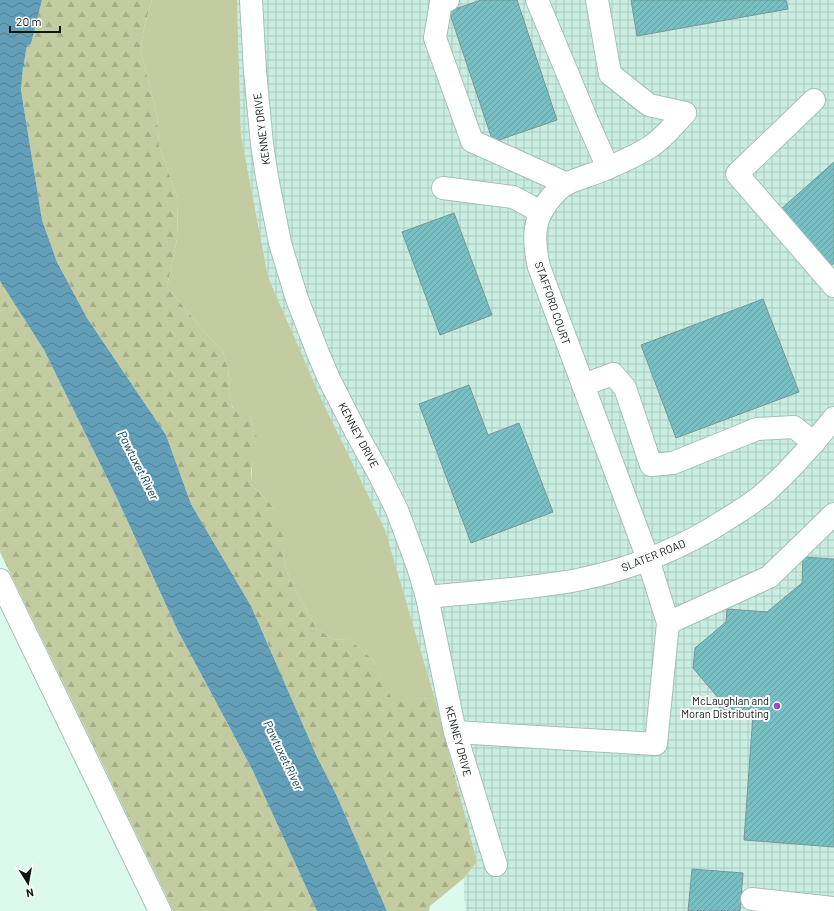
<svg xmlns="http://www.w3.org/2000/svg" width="834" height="911" font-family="Barlow,sans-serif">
<defs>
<pattern id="industrial-grid" width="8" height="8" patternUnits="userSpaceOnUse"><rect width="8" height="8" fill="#c9eee1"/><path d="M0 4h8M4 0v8" fill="none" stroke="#abcbc0"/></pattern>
<pattern id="forest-firs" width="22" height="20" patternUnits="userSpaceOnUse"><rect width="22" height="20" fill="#c3cba0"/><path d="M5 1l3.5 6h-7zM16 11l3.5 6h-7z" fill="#a6ae89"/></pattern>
<pattern id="water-waves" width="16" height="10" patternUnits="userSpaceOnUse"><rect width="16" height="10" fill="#639fb8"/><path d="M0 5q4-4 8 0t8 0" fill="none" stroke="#508194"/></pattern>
<pattern id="building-hatch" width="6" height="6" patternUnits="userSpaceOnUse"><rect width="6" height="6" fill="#77bfc2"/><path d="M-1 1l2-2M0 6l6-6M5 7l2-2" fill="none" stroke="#66a3a6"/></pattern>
</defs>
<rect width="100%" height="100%" fill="#dcf9ee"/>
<!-- industrial -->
<polygon fill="url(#industrial-grid)" points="237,0 834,0 834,911 466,911 464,896 464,878 477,862 435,699 385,530 324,405 268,277 241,135"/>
<!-- green -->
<path fill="#c3cba0" d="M152,0h85l4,135 27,142 56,128 61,125 50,169 -44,-1 -17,-37 -27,-24 -3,2 -10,1 -18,-12 -24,-45 -5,-11 -4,-21 4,-8 -13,-35 -23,-24 3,-51 -3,-16c-19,-8 -19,-5 -22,-26h1l-2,-22 -5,-17 -20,-22 -36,-43 10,-48 1,-40 -19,-53 -2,-31 -7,-29 -10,-36 5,-26z"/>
<!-- forest -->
<g fill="url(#forest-firs)">
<polygon points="42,0 152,0 145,24 140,50 150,86 157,115 159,146 178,199 177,239 167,287 203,330 223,352 228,369 230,391 229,391 232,407 234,409 235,408 251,417 254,433 257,437 251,471 251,484 274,508 288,543 283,551 287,572 292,583 316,628 334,640 344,639 347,637 374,661 391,697 435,699 477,862 464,878 430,906 429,911 387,911 336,794 317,757 251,606 191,504 166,435 87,318 57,262 42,220 21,90 23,67 25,67 24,62 27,46 31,44"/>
<polygon points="0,281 44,350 116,496 178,631 253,771 317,911 173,911 166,895 0,552"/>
</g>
<!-- water -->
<polygon fill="url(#water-waves)" points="0,0 42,0 31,44 27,46 24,62 25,67 23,67 21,90 42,220 57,262 87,318 166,435 191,504 251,606 317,757 336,794 387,911 317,911 253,771 178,631 116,496 44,350 0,281"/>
<!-- building -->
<g fill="url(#building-hatch)" stroke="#789697">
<polygon points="481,0 517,0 557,120 493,142 449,11"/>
<polygon points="631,0 786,0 788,9 637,36"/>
<polygon points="834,162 834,263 830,267 780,210"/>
<polygon points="454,213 492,315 440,335 402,232"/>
<polygon points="763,299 799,392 676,438 641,345"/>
<polygon points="469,385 488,435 519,423 553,512 471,543 419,404"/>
<polygon points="803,557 834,559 834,847 744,840 753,714 719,712 720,700 693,668 695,648 726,622 727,609 767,612 802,583"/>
<polygon points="692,869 743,873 740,911 688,911"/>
</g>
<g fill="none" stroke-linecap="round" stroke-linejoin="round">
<!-- minor casing -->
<g stroke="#a5c0b6" stroke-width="24">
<g id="minor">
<polyline points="251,0 255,71 262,144 267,177 280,243 297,299 318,353 329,379 358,436 378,472 397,510 418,567 427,597 455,732 496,865"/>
<polyline points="448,0 441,2 435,38 472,141 567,184"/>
<polyline points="537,0 586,118 608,168"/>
<polyline points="597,0 610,74 649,105 685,113"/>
<polyline points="814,100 737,174 834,286"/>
<path d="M685,113c-11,12 -21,25 -35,34 -16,10 -35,18 -52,25 -10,4 -22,7 -32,12 -13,8 -28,28 -30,44 -2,13 0,26 3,39l109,292 20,64 101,-46 65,-63"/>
<polyline points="443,188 513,197 541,212"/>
<polyline points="583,385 613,374 625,388 651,465 673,463 757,429 794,427 814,443"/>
<path d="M427,597c50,-5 101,-8 150,-17 52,-10 106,-32 150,-61 14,-9 30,-18 42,-30 24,-22 45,-46 65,-71"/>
<polyline points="455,732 656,744 668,623"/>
<polyline points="752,899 834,908"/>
</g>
</g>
<!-- highway casing -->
<g stroke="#a5c0b6" stroke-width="24">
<polyline id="highway" points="0,580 160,911"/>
</g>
<!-- minor -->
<use href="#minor" stroke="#fff" stroke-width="22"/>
<!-- highway -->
<use href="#highway" stroke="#fff" stroke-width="22"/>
</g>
<!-- markers -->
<circle fill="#9650c5" stroke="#fefefe" stroke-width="1.5" cx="777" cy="706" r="4"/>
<g text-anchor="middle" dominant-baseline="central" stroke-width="4" stroke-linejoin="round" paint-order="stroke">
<!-- street labels -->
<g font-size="11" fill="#0c1613" stroke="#fefefe">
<text transform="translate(261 129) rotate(-97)">KENNEY DRIVE</text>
<text transform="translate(553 303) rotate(71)">STAFFORD COURT</text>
<text transform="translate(359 435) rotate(62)">KENNEY DRIVE</text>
<text transform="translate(653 555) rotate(-22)">SLATER ROAD</text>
<text transform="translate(459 741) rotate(75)">KENNEY DRIVE</text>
</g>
<!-- poi labels -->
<g font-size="11" fill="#0c1613" stroke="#fefefe" text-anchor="end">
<text x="769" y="700">McLaughlan and<tspan x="769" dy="13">Moran Distributing</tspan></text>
</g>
<!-- water labels -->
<g font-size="12" font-style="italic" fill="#00394b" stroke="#fefefe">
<text transform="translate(139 465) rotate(63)">Pawtuxet River</text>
<text transform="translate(284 755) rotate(64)">Pawtuxet River</text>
</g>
</g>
<!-- north arrow -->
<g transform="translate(28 883) rotate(169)" stroke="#fefefe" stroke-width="3" paint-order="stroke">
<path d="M0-3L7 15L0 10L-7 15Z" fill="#0c1613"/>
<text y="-6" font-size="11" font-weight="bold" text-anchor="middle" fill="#0c1613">N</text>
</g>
<!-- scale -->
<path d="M10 26v6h50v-6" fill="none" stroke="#0c1613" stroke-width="2"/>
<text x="16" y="26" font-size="12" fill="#0c1613" stroke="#fefefe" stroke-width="3" paint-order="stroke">20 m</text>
</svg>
